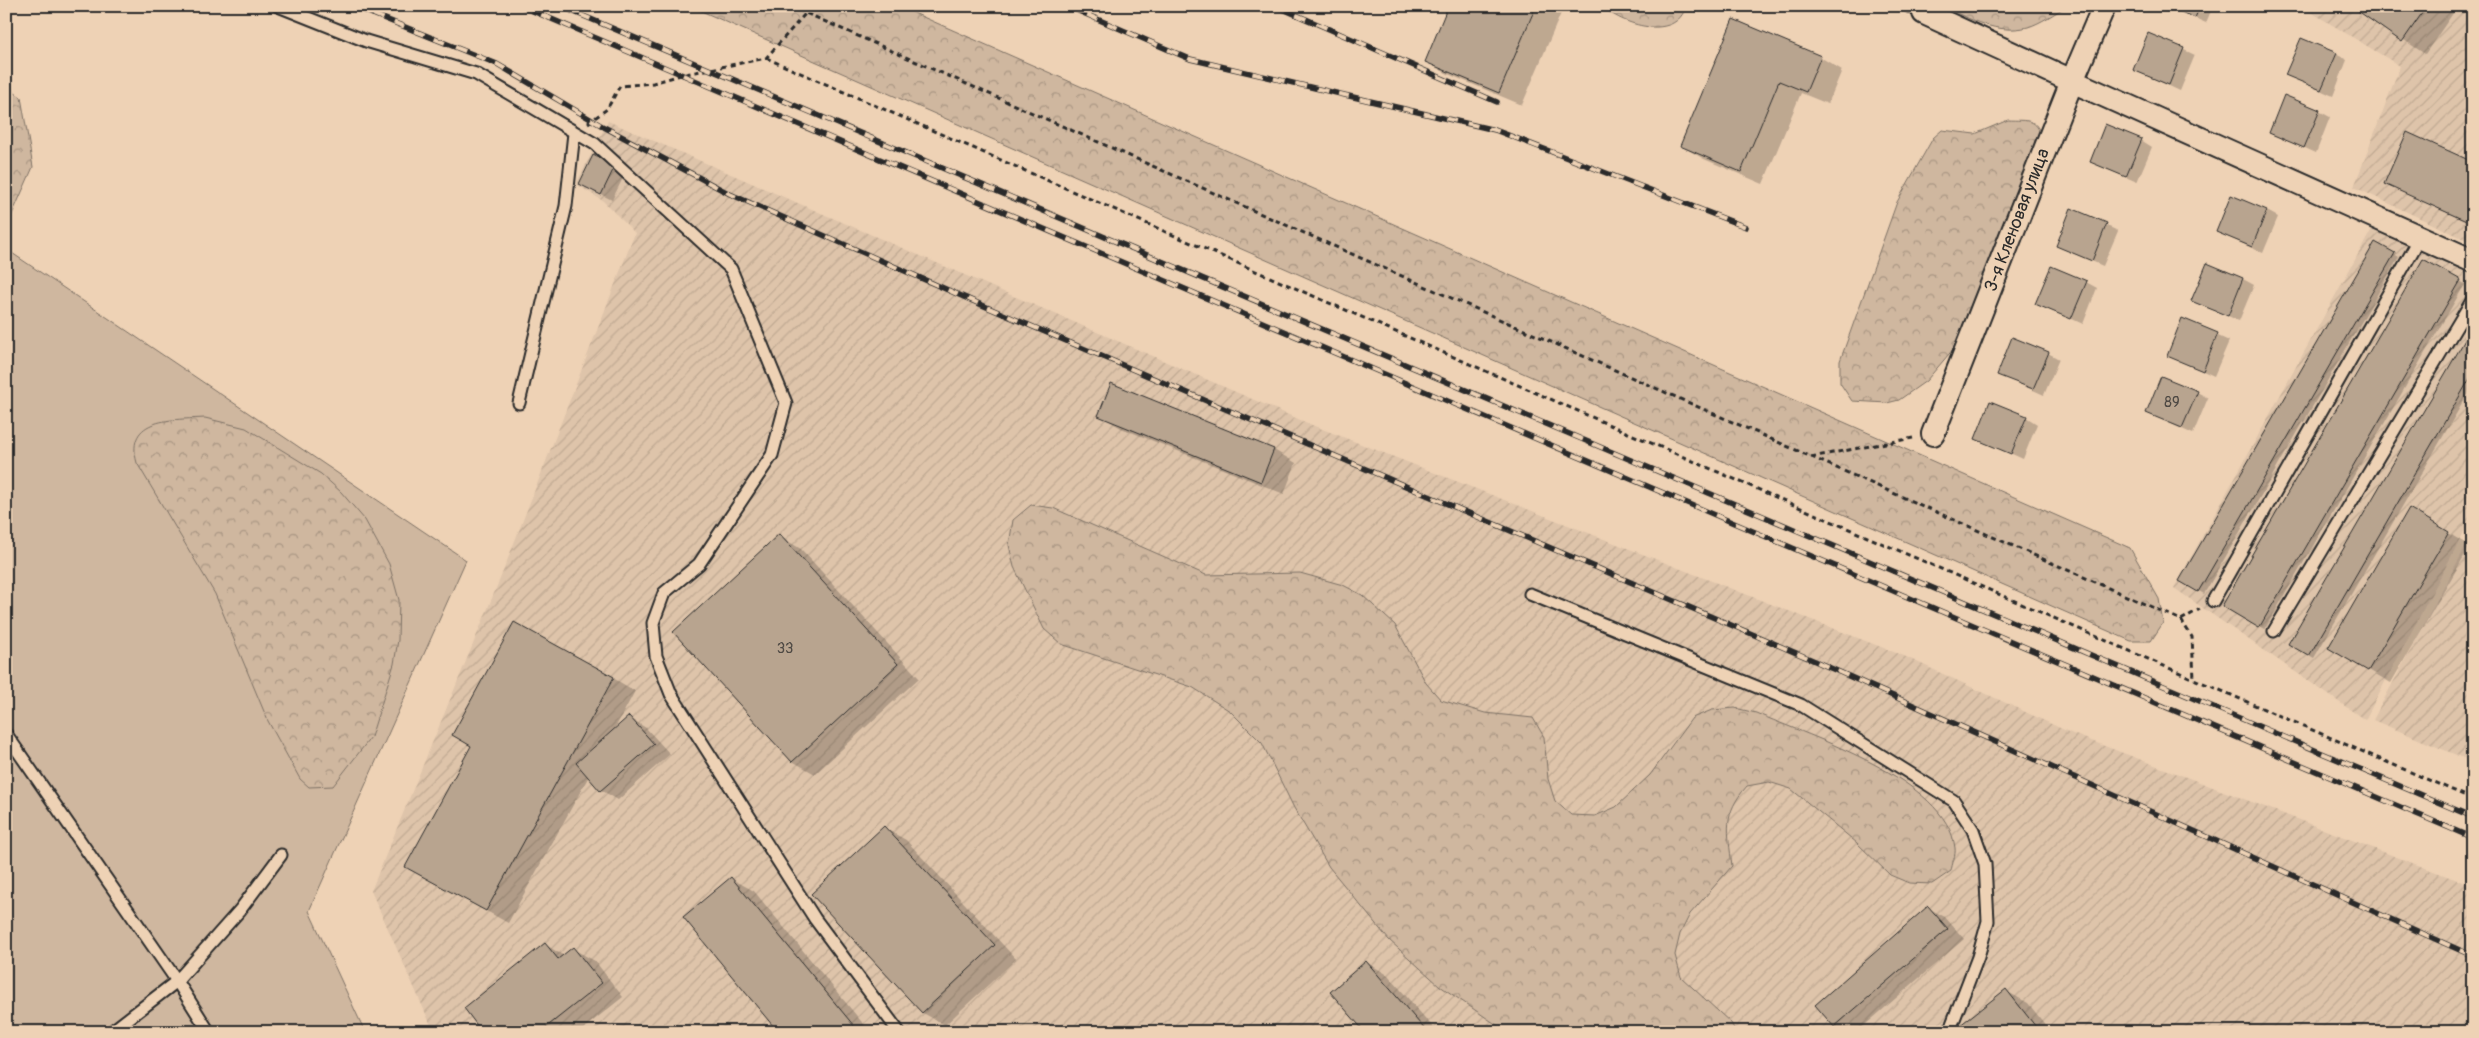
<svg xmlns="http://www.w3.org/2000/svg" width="2479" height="1038" font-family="Pangolin,sans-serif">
<defs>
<pattern id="industrial-furrows" width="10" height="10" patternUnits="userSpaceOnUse" patternTransform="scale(1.25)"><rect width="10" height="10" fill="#dec4aa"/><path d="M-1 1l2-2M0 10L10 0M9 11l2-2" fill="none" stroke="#bfa992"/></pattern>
<pattern id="forest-crowns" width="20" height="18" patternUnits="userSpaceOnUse" patternTransform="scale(1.25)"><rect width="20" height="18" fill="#cfb79f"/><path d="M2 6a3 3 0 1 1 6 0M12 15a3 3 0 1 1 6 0" fill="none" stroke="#a89582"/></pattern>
</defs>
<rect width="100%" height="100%" fill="#eed2b5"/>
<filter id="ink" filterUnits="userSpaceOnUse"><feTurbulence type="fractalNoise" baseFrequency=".02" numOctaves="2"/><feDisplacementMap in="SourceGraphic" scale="10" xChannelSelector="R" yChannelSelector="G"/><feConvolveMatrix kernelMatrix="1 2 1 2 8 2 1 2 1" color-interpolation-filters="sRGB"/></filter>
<g filter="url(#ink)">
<!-- industrial -->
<g fill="url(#industrial-furrows)">
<polygon points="2301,6 2473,6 2473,243 2354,187 2400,66"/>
<polygon points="608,121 1312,425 1904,656 2073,734 2473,886 2473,1032 434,1032 371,891 502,574 635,233 603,201 576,184"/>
<polygon points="2372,229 2473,274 2473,515 2365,720 2174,588"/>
<polygon points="2473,533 2473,762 2373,720"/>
</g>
<!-- green -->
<polygon fill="#cfb79f" stroke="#7d7165" points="6,249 466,560 309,911 365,1032 6,1032"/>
<!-- forest -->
<g fill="url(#forest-crowns)" stroke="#7d7165">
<polygon points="690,6 898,6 2130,548 2159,599 2163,623 2151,641 2131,641"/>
<path d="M1602,6h84c-10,36 -65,19 -84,0z"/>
<path d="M1942,6h125c-12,7 -26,17 -39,21 -31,8 -58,-8 -86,-21z"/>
<polygon points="6,87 21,97 33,167 6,228"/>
<path d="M2008,120c19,1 29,-3 34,19l-87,208 -29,34 -27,19 -12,3 -35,-2 -12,-18v-22l57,-159 36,-64 9,-8 33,4z"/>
<path d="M205,418l41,10 75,46 20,18 24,28 24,44 10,36 -1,40 -4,24 -23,73 -38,49 -24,1 -9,-8 -32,-58 -53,-127 -78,-131c-13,-47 37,-43 68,-45z"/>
<path d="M1031,505l22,3 153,67 94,-2 43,12 19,10 33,30 31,58 15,17 44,13 48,5 11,19 4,42 7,22 16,14 24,1 21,-9 34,-32 42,-57 20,-8 23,-2 21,5c55,24 191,66 199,135 1,7 -3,16 -4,23l-19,13 -23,-1 -19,-8 -33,-32 -66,-54 -22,-7 -22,4c-25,29 -19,44 -15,80l-42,48 -10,20 -5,21 6,22 50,46 5,9h-229l-67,-46 -51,-46 -60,-73 -35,-59 -32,-65 -32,-32 -38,-24 -131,-43 -17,-15 -30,-62 -5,-22 4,-25z"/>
</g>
<!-- shadow -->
<g fill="#0003">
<polygon points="1449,6 1564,6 1522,105 1448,74 1426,62"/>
<polygon points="2167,6 2213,6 2206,23"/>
<polygon points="2353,6 2458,6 2425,54"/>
<polygon points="1734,21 1820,57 1842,70 1828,104 1801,93 1763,184 1704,159 1681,146"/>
<polygon points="2149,34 2195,55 2180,91 2135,70"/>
<polygon points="2336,54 2347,60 2333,96 2287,75"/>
<polygon points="2319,111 2330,117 2316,153 2270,132"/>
<polygon points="2141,140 2152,147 2137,182 2091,162"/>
<polygon points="2473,163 2473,225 2386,183"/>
<polygon points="614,167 625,174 612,200 592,190"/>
<polygon points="2072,210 2118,231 2103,266 2057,246"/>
<polygon points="2267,211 2278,217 2263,253 2217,232"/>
<polygon points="2376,243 2399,257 2204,594 2180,580"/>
<polygon points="2423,260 2465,284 2265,629 2224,605"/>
<polygon points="2243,279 2254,285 2239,321 2193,300"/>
<polygon points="2086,282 2097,288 2083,324 2037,303"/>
<polygon points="2183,320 2229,341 2214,376 2168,355"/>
<polygon points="2473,329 2473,385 2314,658 2290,644"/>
<polygon points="2048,353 2059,359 2044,395 1998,374"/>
<polygon points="1111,385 1274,450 1296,463 1284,494 1121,428 1099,415"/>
<polygon points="2197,392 2208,398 2193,434 2147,413"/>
<polygon points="2026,417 2037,424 2023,459 1977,438"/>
<polygon points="2409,510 2470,546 2391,683 2329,647"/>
<polygon points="779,536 801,549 919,678 815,774 792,761"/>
<polygon points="613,678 635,691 613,732 630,718 646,728 670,754 618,800 601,790 589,776 508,923 429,879 473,746"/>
<polygon points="884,828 906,840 1016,959 945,1025 923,1013 813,894"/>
<polygon points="732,879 754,891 870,1032 780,1032"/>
<polygon points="1928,908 1945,917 1964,939 1857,1032 1844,1032 1835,1026 1816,1005"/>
<polygon points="546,945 564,956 573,949 595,961 623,997 579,1032 484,1032"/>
<polygon points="1366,962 1388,975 1437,1032 1366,1032"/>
<polygon points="2006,991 2028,1003 2051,1032 1965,1032"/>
</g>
<!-- building -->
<g fill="#b8a48f" stroke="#2b2b2b">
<polygon points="1448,6 1536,6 1499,93 1425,62"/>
<polygon points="2167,6 2200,6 2195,18"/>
<polygon points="2351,6 2427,6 2402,42"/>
<polygon points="1733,19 1821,56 1806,92 1779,81 1741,172 1680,146"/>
<polygon points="2148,33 2184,48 2169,85 2133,70"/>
<polygon points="2301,38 2337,53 2321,90 2285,75"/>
<polygon points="2284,95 2320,110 2304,148 2269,133"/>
<polygon points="2105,124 2142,139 2126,177 2090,162"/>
<polygon points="2407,132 2473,162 2473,224 2384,184"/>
<polygon points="593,155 615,166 601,195 579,184"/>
<polygon points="2231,195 2267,210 2252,247 2216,232"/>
<polygon points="2071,208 2107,223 2092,261 2056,246"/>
<polygon points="2375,242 2395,253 2198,592 2179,581"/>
<polygon points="2423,259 2461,280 2259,628 2222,606"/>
<polygon points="2207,263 2243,278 2228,316 2191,301"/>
<polygon points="2051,266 2087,281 2071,319 2035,304"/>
<polygon points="2182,318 2218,333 2203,371 2167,356"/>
<polygon points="2473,326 2473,373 2309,656 2288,644"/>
<polygon points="2012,337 2049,352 2033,389 1997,375"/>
<polygon points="2161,376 2198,391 2182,428 2146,413"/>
<polygon points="1111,383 1274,449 1261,482 1098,416"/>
<polygon points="1990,401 2027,416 2011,454 1975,439"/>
<polygon points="2409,508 2449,532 2368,671 2328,648"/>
<polygon points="779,534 898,664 792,762 673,632"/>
<polygon points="514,622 614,677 486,911 405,867 471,746 452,735"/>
<polygon points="629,716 654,744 600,791 576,763"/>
<polygon points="884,826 995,945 922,1013 811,894"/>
<polygon points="731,877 859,1032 778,1032 683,917"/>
<polygon points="1928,906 1948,929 1834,1027 1815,1005"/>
<polygon points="545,943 558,959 573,947 602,983 540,1032 482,1032 464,1008"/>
<polygon points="1366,961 1427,1032 1365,1032 1330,992"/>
<polygon points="2006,989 2040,1032 1964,1032 1959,1026"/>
</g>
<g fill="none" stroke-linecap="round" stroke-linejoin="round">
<!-- lane casing -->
<g stroke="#2b2b2b" stroke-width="15">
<g id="lane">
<polyline points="278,6 366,41 476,74 595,144 731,269 786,403 772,455 699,564 664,593 653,623 656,656 671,694 815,919 899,1032"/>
<polyline points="1908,6 1924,13"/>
<polyline points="519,403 566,206 574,133"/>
<polyline points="1530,594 1801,705 1954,801 1973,830 1985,864 1988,921 1978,957 1949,1032"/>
<polyline points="2213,601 2420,238"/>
<polyline points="2274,631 2473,299"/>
<polyline points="6,734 177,981 209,1032"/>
<polyline points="111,1032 177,981 240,910 281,855"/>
</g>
</g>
<!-- street casing -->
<g stroke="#2b2b2b" stroke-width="26">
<g id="street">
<polyline points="1924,13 2072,81 2473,261"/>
<polyline points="1933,434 2072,81 2104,6"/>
</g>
</g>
<!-- path -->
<g stroke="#2b2b2b" stroke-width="3" stroke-dasharray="5 4" stroke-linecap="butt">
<polyline points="790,6 2181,620 2200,609"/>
<polyline points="766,58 2194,679"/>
<polyline points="588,123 607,109 620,86 653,83 681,75 766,58 806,13"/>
<polyline points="1811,457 1913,438"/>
<polyline points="2181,620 2192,637 2194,679 2473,799"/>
</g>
<!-- lane -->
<use href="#lane" stroke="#eed2b5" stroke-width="11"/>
<!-- street -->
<use href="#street" stroke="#eed2b5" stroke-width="22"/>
<!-- rail casing -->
<g stroke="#2b2b2b" stroke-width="5.5">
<g id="rail">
<polyline points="353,6 497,64 604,127 730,194 982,305 1815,661 2473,956"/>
<polyline points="521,6 2473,838"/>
<polyline points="560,6 2473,817"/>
<polyline points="1067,6 1190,59 1495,130 1746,227"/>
<polyline points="1276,6 1497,102"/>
</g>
</g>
<!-- rail -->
<use href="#rail" stroke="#eed2b5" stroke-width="4" stroke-dasharray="11" stroke-linecap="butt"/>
</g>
</g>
<g text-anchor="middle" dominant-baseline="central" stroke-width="4" stroke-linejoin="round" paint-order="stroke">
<!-- number labels -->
<g font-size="15" fill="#4e4944">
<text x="2172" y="402">89</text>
<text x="785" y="648">33</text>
</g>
<!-- street labels -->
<g font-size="18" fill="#2b2b2b" stroke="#eed2b5">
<text transform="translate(2017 220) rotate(-69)">3-я Кленовая улица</text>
</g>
</g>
<!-- margin -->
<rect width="2479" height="1038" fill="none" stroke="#eed2b5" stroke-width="25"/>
<rect x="12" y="12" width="2454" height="1013" fill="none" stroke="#2b2b2b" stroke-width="2" filter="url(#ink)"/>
</svg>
